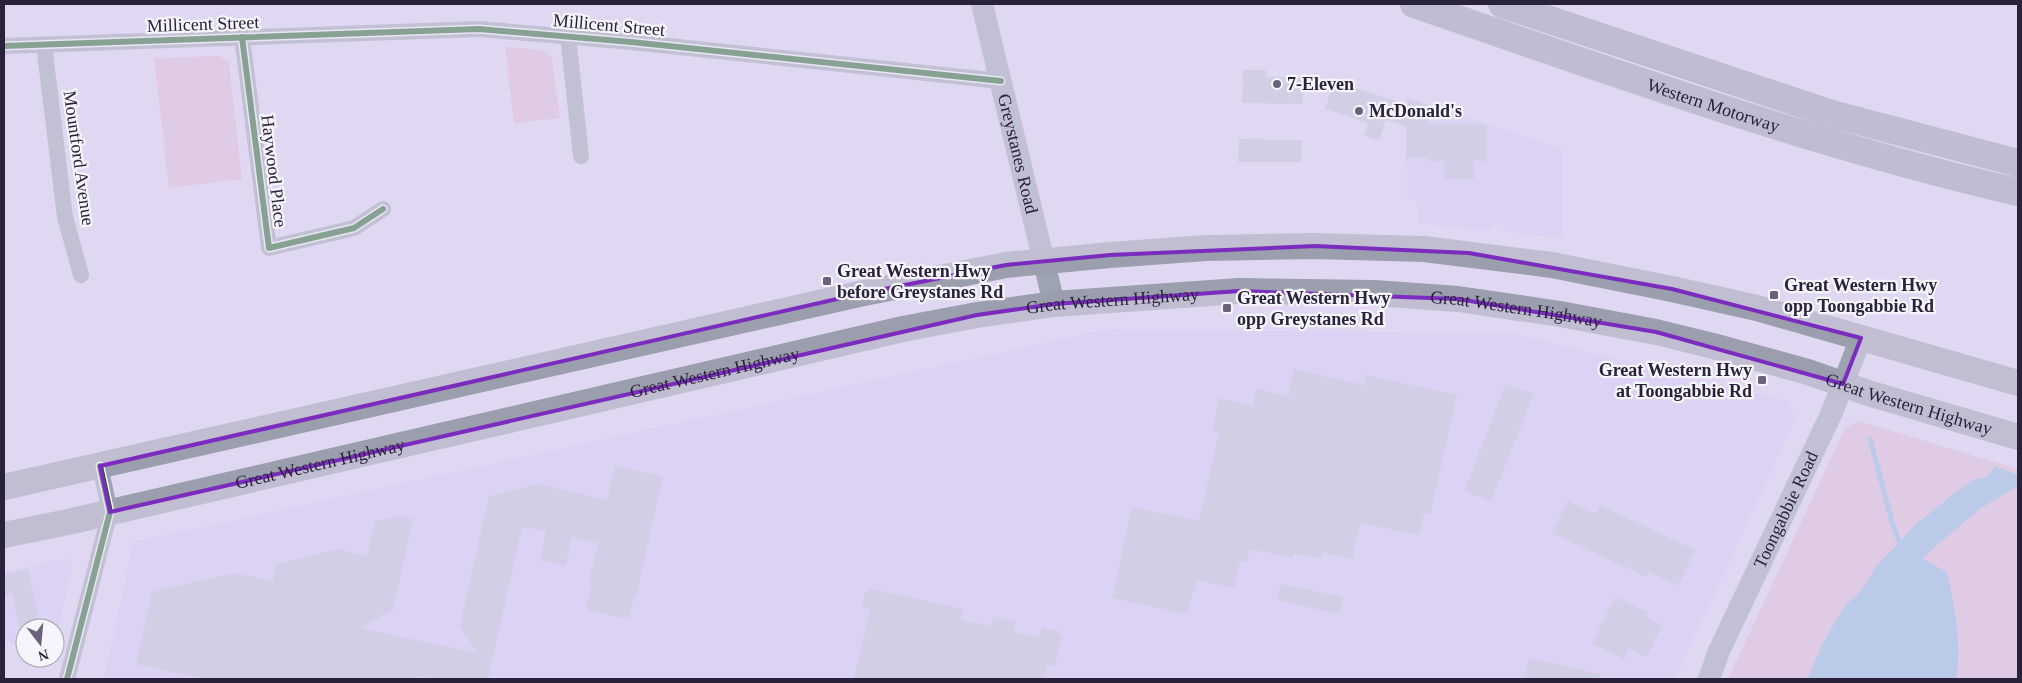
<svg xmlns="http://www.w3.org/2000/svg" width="2022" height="683" viewBox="0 0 2022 683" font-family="'Times New Roman',serif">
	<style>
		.built { fill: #d7caf5 }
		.green { fill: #ddbbd0 }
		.water { fill: #90b9df }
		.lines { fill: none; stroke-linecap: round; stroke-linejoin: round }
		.stream { stroke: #90b9df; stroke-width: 5 }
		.building { fill: #c2c0d8 }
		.minor { stroke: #9ea5b0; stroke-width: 16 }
		.secondary { stroke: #9ca3b1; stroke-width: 22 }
		.trunk { stroke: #9b9eac; stroke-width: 26 }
		.motorway { stroke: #9a9cab; stroke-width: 28 }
		.cycleway-casing { stroke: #f7f5fc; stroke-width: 9 }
		.cycleway { stroke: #1b5e20; stroke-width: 6 }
		.marked { fill: none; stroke: #7b2cbf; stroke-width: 4; stroke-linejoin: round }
		.poi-dot { fill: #6a627b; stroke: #f7f5fc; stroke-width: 2 }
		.labels { text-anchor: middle; stroke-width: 4.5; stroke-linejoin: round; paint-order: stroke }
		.street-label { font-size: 18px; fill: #2a223a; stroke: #f7f5fc }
		.poi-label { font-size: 18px; font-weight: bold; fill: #2a223a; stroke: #f7f5fc; text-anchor: start }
	</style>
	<rect width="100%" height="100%" fill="#e0d8f3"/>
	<g class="built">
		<path d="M1406,97L1562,148V238L1505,232L1501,222H1496L1489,230L1418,223L1417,201L1407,200Z"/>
		<path d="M1108,329L1517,334L1788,401L1796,418L1675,679H104L133,542Z"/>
		<path d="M67,558L73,564L55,643V628H25V644L4,642V572Z"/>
	</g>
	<g class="green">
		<path d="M505,47L544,50L552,59L560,118L514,123Z"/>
		<path d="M220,56L229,62L242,179L169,188L154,58Z"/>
		<path d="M1859,421L2018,469V679H1728L1845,428Z"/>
	</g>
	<path class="water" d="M1995,466L2018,475V486L1981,508L1929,552L1923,559L1947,572C1955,606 1962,645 1956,679H1807L1823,643L1838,617L1846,604L1855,597L1866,584L1874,569L1916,524L1955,493L1975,479L1987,477Z"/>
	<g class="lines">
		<path class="stream" d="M1870,439L1892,522L1901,547"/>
	</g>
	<g class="building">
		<path d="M1243,70H1266V77L1312,78V90H1303L1302,104L1242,103Z"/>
		<path d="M1334,81L1408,105V100L1428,105L1429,124H1487V161H1474V179H1445L1444,161H1429V158H1406V126L1386,120L1379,140L1364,136L1368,123L1325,109Z"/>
		<path d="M1239,139L1302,140L1301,162H1238Z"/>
		<path d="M1294,369L1364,385L1366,375L1457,395L1430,515L1424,513L1419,535L1360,523L1352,559L1323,552L1321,559L1294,553L1293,558L1250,549L1247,562L1240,561L1234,588L1197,580L1195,591H1193L1187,614L1112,598L1132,507L1199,521L1219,433L1212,432L1219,398L1253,406L1256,389L1288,396Z"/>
		<path d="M1506,384L1534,394L1491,501L1464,491Z"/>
		<path d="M615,466L663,476L636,597H634L629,619L586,610L591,587L588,586L598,543L572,537L566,566L540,560L546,531L522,527L488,679H435L419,676V679H205L136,664L152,592L234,573L273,581L277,564L337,549L367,556L375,522L400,516L413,519L393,610L360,628L477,653L460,626L489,496L539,484L607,500Z"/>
		<path d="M1568,501L1596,514L1600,505L1695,550L1678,586L1649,572L1646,577L1552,533Z"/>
		<path d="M28,569L41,628H19L12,593L4,595V574Z"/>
		<path d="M1281,584L1343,597L1339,614L1277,600Z"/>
		<path d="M871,589L963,609L961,620L991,626L993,616L1016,622L1014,632L1040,638L1042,628L1057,631L1062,637L1055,666L1047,665L1044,679H854L870,609L862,608L865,593Z"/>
		<path d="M1615,597L1647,612L1645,617L1662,625L1647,657L1629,648L1624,659L1592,644Z"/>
		<path d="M1529,658L1600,674V679H1524Z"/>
	</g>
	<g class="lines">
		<g class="minor">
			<path d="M568,36L581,156"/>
			<path d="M242,37L269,248L354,228L383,209"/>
			<path d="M44,45L65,217L81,275"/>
			<path d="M4,46L479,29L631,42L1001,81"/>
			<path d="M67,679L110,512L100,466"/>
		</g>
		<g class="secondary">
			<path id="s1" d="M982,4L1054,304"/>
			<path id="s2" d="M1709,679L1719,651L1832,412L1861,338"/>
		</g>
		<g class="trunk">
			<path d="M4,487L859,294L1006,265L1110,255L1206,248L1315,246L1424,249L1552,265L1672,289L1757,308L2018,383"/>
			<path id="s3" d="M4,535L68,522L903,329L977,315L1054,304L1239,291L1374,293L1458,299L1560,314L1656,332L1713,346L1808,372L1868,393L2018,437"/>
		</g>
		<g class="motorway">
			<path id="s4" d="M1414,4C1613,72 1813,145 2018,192"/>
			<path d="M1502,4L1832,114L2018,163"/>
		</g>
		<g class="cycleway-casing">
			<g id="cycleway">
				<path d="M242,37L269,248L354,228L383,209"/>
				<path d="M4,46L479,29L631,42L1001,81"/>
				<path d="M67,679L110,512L100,466"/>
			</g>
		</g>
		<use href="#cycleway" class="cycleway"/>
	</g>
	<path d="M0 0H2022V683H0ZM1315,246L1469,253L1672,289L1861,338L1843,384L1656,332L1458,299L1239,291L1054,304L977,315L110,512L100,466L859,294L1006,265L1110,255Z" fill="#e0d8f3" fill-opacity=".55" fill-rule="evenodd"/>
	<path class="marked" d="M1315,246L1469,253L1672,289L1861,338L1843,384L1656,332L1458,299L1239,291L1054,304L977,315L110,512L100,466L859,294L1006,265L1110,255Z"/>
	<g class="poi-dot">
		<circle cx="1277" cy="84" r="5"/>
		<circle cx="1359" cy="111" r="5"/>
		<rect x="822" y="276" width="10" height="10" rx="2.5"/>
		<rect x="1769" y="290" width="10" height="10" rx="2.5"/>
		<rect x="1222" y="303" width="10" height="10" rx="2.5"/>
		<rect x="1757" y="375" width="10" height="10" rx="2.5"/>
	</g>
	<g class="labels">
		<g class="street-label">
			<text transform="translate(203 24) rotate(-2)" y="6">Millicent Street</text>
			<text transform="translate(609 25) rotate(5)" y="6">Millicent Street</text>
			<text dy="6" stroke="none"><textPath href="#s4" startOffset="316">Western Motorway</textPath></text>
			<text dy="6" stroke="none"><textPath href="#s1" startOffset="154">Greystanes Road</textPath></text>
			<text transform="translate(79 158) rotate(82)" y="6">Mountford Avenue</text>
			<text transform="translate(274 171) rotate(83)" y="6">Haywood Place</text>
			<text dy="6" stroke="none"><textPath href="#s3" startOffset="1134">Great Western Highway</textPath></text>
			<text dy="6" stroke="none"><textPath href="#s3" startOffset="1539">Great Western Highway</textPath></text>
			<text dy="6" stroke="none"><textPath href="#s3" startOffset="729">Great Western Highway</textPath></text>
			<text dy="6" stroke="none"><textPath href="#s3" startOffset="1944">Great Western Highway</textPath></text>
			<text dy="6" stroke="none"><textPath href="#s3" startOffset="324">Great Western Highway</textPath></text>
			<text dy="6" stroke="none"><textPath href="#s2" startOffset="186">Toongabbie Road</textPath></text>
		</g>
		<g class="poi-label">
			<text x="1287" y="90">7-Eleven</text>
			<text x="1369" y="117">McDonald's</text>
			<text x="837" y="277">Great Western Hwy<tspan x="837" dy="21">before Greystanes Rd</tspan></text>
			<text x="1784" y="291">Great Western Hwy<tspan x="1784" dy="21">opp Toongabbie Rd</tspan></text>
			<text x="1237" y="304">Great Western Hwy<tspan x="1237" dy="21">opp Greystanes Rd</tspan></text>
			<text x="1752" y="376" text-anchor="end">Great Western Hwy<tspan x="1752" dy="21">at Toongabbie Rd</tspan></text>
		</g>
	</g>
	<rect width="2022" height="683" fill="none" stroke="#2a223a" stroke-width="10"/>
	<g transform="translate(40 643) rotate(164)"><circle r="24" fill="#f7f5fc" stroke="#a5a1ae"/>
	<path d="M0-4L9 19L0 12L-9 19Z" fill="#6a627b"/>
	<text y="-8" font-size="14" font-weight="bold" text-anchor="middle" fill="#2a223a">N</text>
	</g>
</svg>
